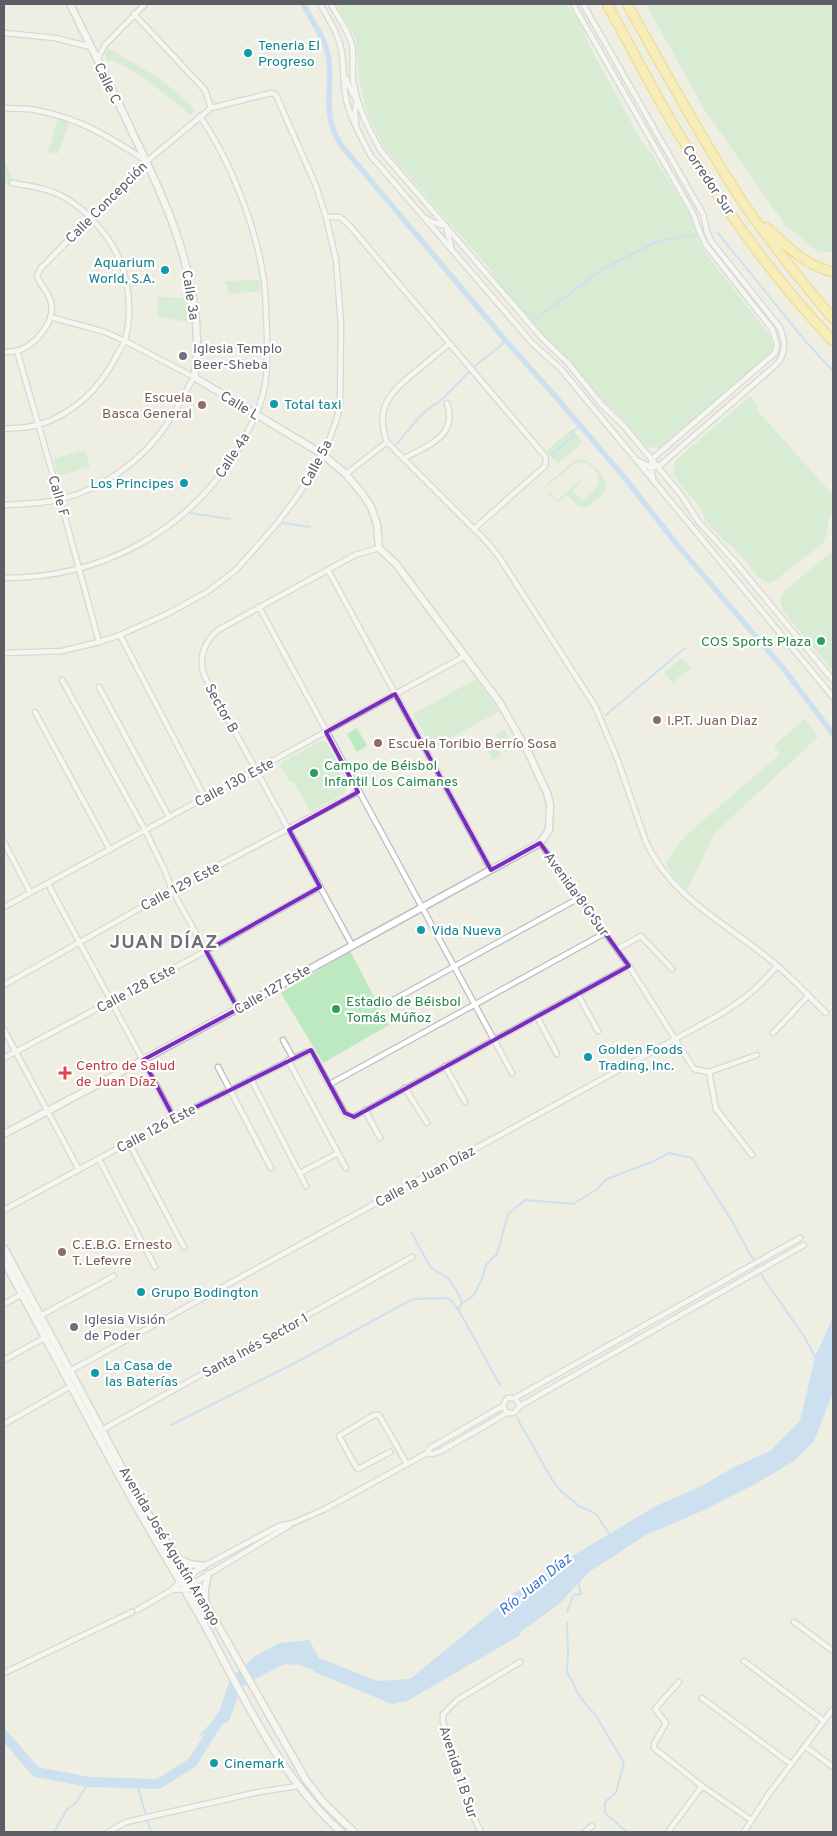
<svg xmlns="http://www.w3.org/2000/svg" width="837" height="1836" viewBox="0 0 837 1836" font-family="Overpass,sans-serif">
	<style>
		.green { fill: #bde9c1 }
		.water { fill: #a3cfff }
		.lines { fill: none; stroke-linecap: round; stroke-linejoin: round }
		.stream { stroke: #a3cfff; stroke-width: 2 }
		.canal { stroke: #a3cfff; stroke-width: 5.5 }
		.river { stroke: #a3cfff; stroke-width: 10 }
		.street-casing { stroke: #bbbdc3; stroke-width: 7 }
		.secondary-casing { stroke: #bcbec6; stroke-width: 9 }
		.highway-casing { stroke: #f2bc00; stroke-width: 11 }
		.street { stroke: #fff; stroke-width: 4.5 }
		.secondary { stroke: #fff; stroke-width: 6 }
		.highway { stroke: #ffec8a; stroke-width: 9 }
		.marked { fill: none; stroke: #7b2cbf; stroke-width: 4; stroke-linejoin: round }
		.culture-dot { fill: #0f9aa8; stroke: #fff; stroke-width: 2 }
		.worship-dot { fill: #6b7280; stroke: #fff; stroke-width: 2 }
		.education-dot { fill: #8d6e63; stroke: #fff; stroke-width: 2 }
		.leisure-dot { fill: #2e9e5b; stroke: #fff; stroke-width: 2 }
		.health-dot { fill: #e0444e; stroke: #fff; stroke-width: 2 }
		.labels { text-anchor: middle; stroke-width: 4.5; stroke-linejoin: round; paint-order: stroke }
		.culture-label { font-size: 14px; fill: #0d838f; stroke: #fff; text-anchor: start }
		.street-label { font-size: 14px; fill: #5b5f65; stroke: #fff }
		.worship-label { font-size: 14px; fill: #5b616d; stroke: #fff; text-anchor: start }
		.education-label { font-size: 14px; fill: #785e54; stroke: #fff; text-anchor: start }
		.leisure-label { font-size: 14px; fill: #27864d; stroke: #fff; text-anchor: start }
		.health-label { font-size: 14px; fill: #be3a42; stroke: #fff; text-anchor: start }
		.water-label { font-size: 15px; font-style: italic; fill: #3b75cd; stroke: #fff }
		.district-label { font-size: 19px; font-weight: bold; letter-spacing: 1px; fill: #6c7177; stroke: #fff }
	</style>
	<rect width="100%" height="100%" fill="#efeee3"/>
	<g class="green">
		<path d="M336,4H566C577,16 585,30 589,45L642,142L652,154L692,218L698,240L707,255L769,334L773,347L767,358L660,448L646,447L616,412L604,402L568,360L545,339L496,282L491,270L405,172L384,147L377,134L369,118L363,97L359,79L356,39Z"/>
		<path d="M646,4H833V252L819,253L785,225L704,109Z"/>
		<path d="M108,48L159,78L183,98L195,111L190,115C163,92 144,76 111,60L108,62L105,55Z"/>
		<path d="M58,118L70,122L58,154L48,152Z"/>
		<path d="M4,159L13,180L5,184V206H4Z"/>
		<path d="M259,280L261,292L228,293L225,281Z"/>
		<path d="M157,297L187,298L190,323L158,316Z"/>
		<path d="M750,396L758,406L756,409L833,495V513L828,520L827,533L823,543L772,583H768L759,578L736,550L720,537L705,520L701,508L678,482L673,471L675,461Z"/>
		<path d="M572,429L583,442L558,464L546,451Z"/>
		<path d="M85,450L90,467L58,476L54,459Z"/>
		<path d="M580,459C592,460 610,478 605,491C602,497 592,503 587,507H579L566,495L557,503L547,491H549L557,500L581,480L582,481L573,490L582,500C588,496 596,490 598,483C602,471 586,459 576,463L546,487L548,483L575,460Z"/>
		<path d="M833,551V671L783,611L780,598L784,591Z"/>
		<path d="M682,658L691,668L673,683L664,673Z"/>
		<path d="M476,679L499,711L432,749L413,714Z"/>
		<path d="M805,718L818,737L714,834L687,891L674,877L665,863L685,836L780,754L774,746Z"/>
		<path d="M357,728L367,746L357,752L347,734Z"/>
		<path d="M505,730L514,748L505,753L496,735Z"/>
		<path d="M492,737L502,755L493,760L483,742Z"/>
		<path d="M321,741L327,743L348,781L345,793L310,812L293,781H289L280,766L284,761Z"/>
		<path d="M350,951L389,1025L323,1063L281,993Z"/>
	</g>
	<path class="water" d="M833,1317V1393L814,1441L794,1461L757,1483L704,1510L646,1535L589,1572L559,1604L522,1631L519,1636L407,1701L392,1704L314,1672L308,1661L287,1654L259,1667L240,1691L229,1721L198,1737L218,1715L230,1679L255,1656L279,1643L309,1640L319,1658L378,1681L410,1679L516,1592L569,1558L656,1506L703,1485L734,1467L770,1451L800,1421L815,1357Z"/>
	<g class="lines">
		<g class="stream">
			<path d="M717,232L807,343L833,371"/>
			<path d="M535,319L603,269L656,242L692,235"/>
			<path d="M474,367L506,341"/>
			<path d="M397,444C406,433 426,406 438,403L469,372"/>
			<path d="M551,455L574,436L572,432L581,425"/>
			<path d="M190,513L230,519"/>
			<path d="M283,523L310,527"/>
			<path d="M606,715L685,648"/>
			<path d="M411,1232L431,1268L448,1278L457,1291L462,1303L458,1309"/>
			<path d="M462,1303L473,1296L482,1279L486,1265L497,1254L508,1214L525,1200L573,1204L596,1190L607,1179L654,1161L669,1153L692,1158L730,1218L764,1279L804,1336L815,1357"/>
			<path d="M517,1418L553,1481L561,1491L579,1506L596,1514L610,1535"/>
			<path d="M171,1425L295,1363L413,1299L448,1298L458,1309L500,1385"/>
			<path d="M567,1612L573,1595L581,1594L578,1582"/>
			<path d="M567,1623L568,1650L567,1672L580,1697L596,1716L624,1763L616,1792L605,1802V1813L627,1832"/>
			<path d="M137,1784L151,1832"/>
			<path d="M54,1832L68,1808L75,1804L89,1782"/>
		</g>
		<path class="canal" d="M303,4C312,21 327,41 329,61C332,93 322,115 341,145L506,341L556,397L624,477L679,547L783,668L833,734"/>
		<g class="river">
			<path d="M243,1680L283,1659L300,1660L321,1668"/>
			<path d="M4,1735L36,1772L89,1782L158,1784L192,1763L221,1717"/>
		</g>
		<g class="street-casing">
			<g id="street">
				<path d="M320,4C328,18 338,33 341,49C345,67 342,85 347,103C352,122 362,139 371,156L533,344L560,368L833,697"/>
				<path d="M331,4C338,17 348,30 352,45C354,56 352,68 353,80C357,106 368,128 381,151L542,338L568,363L601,404L624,426L682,496L698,521L736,563L833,680"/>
				<path d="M573,4L693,213L700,233L706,245L772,329L777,345L775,353L652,459L650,467L653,477"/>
				<path d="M583,4L703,214L707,232L711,241L780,328C785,341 786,351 778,363L658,467H650L639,461"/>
				<path d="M134,14L205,90L211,108"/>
				<path d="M4,33L55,38L91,47"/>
				<path d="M97,60L105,45L145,4"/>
				<path d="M346,78L352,93L357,100L355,112L356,124"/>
				<path d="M4,108C14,109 25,108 35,110C79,118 108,136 145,160"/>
				<path d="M326,217H340L349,225L545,456L546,460L545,466L475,528"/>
				<path d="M426,218L432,222L446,226"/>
				<path d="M446,227L451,246"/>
				<path d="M449,344C438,353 427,362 415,372C391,392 374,407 387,442L487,542L499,557L595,706L618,761L646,842C671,897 724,922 768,958C789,974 807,995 826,1013"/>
				<path d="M17,351L60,499L99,642"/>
				<path d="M4,352C8,352 12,352 16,351C35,347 58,320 50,299C47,290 39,284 37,275L41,268L147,161L211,108L271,93L276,95L316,186L326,217L336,260L341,325L340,404L337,418L327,446L299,494L275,526L236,570L207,592L167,614L120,635L99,642L62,651L4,653"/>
				<path d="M4,429C15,428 27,428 38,425C74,414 99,389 116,357C119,351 123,346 125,340C135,303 126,260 103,232C89,214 73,200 53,192C40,187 25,185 12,183"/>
				<path d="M404,458C428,446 458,436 447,403"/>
				<path d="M346,474L387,442"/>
				<path d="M4,505C23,504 42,504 61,499C103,489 143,460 167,424C177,409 185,393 194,377L125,341L105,332L50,317"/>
				<path d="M328,570L491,870"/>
				<path d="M4,578C101,578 188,532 238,449C248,431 258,414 263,394C268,374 267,354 267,334C266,316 266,298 264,281C256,226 231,162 200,116"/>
				<path d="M259,607L512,1073"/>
				<path d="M120,635L205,798"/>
				<path d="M62,680L145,830L165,871L172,890L238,1009"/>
				<path d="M99,687L169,817"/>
				<path d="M35,712L110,850"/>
				<path d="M4,842L30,892"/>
				<path d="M540,843L629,966L694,1069L709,1072L757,1055"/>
				<path d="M48,884L174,1118"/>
				<path d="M4,907L465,656"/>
				<path d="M352,945L206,679C197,661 203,643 218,630L355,555L379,548"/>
				<path d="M617,949L641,936L672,969"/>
				<path d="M4,985L172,890L358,792"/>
				<path d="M578,995L598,1031"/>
				<path d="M388,1003L579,898"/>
				<path d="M537,1017L557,1054"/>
				<path d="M4,1030L79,1170"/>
				<path d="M773,1033L808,996"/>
				<path d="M283,1040L293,1058"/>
				<path d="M4,1058L206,951L320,887"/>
				<path d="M288,1060L346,1168"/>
				<path d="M445,1066L465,1102"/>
				<path d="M218,1067L271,1168"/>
				<path d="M709,1072L716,1109L752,1155"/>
				<path d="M251,1079L306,1186"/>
				<path d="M330,1084L605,933"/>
				<path d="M405,1088L427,1123"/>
				<path d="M365,1110L380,1138"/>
				<path d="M129,1143L184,1247"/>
				<path d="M99,1159L155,1267"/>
				<path d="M300,1173L338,1153"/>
				<path d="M4,1210L174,1118L307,1052H311L314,1057L345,1113L349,1116L354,1117L629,966"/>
				<path d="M4,1304L22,1294"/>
				<path d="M38,1317L114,1276"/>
				<path d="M4,1360L46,1337"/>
				<path d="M68,1372L719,1015C745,999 757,989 777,966"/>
				<path d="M515,1398L800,1238"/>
				<path d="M520,1406L804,1245"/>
				<path d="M4,1424L71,1386"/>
				<path d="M100,1431L412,1257"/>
				<path d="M390,1452L358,1469L356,1467L339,1436L374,1415H379L407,1464"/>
				<path d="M427,1453L433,1454L441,1451L507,1413H514L520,1406L515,1398H507L503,1406L507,1413"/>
				<path d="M172,1590L184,1589L290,1525"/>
				<path d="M137,1610L172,1590L180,1581L204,1566L279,1526L293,1523L325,1509L427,1453L430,1448L503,1406"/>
				<path d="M794,1622L833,1651"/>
				<path d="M744,1661L824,1721"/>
				<path d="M4,1673L132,1612"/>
				<path d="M679,1682L655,1709L666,1723L654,1744V1748L702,1786L751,1820"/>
				<path d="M702,1698L791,1764"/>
				<path d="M806,1747L833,1767"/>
				<path d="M108,1832L126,1822L259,1792L298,1786"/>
				<path d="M481,1832L468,1806L443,1722V1714L457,1700L520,1662"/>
				<path d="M585,1832L592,1826"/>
				<path d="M668,1832L702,1786"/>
				<path d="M744,1832L768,1795L833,1709"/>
			</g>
		</g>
		<g class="secondary-casing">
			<g id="secondary">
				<path d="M4,1134C184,1040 361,940 540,843L549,830L550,804L547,793L528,752L500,703L396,564L379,548L377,524L371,507L364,496L346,474L322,454L194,377C199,359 197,339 196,321C189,252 163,195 133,134C113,90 91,47 70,4"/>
				<path d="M4,1248L141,1503L194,1583L306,1780L324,1803L354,1832"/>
				<path d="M4,1261C47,1341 89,1421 133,1501C156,1541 180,1581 203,1622C243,1695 278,1775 341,1832"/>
				<path d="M179,1559L190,1564L204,1566"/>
				<path d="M205,1601V1589L208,1574"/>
			</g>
		</g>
		<g class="highway-casing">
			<g id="highway">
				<path d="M607,4C631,47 653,91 679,134C722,206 775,280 833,341"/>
				<path d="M627,4C664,69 699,135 740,198C768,240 801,280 833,319"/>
				<path d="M766,227C787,246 804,265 833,272"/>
			</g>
		</g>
		<use href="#street" class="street"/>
		<use href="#secondary" class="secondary"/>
		<use href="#highway" class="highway"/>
	</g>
	<path d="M0 0H837V1836H0ZM395,694L491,870L540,843L629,966L354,1117L345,1113L311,1050L174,1118L143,1060L238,1009L206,951L320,887L289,830L358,792L326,732Z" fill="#efeee3" fill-opacity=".55" fill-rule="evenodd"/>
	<path class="marked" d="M395,694L491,870L540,843L629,966L354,1117L345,1113L311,1050L174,1118L143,1060L238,1009L206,951L320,887L289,830L358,792L326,732Z"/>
	<g class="culture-dot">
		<circle cx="248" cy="53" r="5"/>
		<circle cx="165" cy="270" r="5"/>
		<circle cx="274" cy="404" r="5"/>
		<circle cx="184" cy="483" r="5"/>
		<circle cx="421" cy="930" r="5"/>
		<circle cx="588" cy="1057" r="5"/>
		<circle cx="141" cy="1292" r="5"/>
		<circle cx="95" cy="1373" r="5"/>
		<circle cx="214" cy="1763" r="5"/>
	</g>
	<g class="worship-dot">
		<circle cx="183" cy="356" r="5"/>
		<circle cx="74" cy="1327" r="5"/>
	</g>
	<g class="education-dot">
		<circle cx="202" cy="405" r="5"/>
		<circle cx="657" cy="720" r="5"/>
		<circle cx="378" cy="743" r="5"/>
		<circle cx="62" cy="1252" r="5"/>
	</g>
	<g class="leisure-dot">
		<circle cx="821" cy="641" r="5"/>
		<circle cx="314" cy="773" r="5"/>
		<circle cx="336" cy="1009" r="5"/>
	</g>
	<path class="health-dot" d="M62.5 1065.5h5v5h5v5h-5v5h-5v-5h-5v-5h5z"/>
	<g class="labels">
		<g class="culture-label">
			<text x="258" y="50">Teneria El<tspan x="258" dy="16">Progreso</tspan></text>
			<text x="155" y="267" text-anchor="end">Aquarium<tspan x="155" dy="16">World, S.A.</tspan></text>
			<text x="284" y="409">Total taxi</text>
			<text x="174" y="488" text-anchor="end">Los Principes</text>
			<text x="431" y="935">Vida Nueva</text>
			<text x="598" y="1054">Golden Foods<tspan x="598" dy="16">Trading, Inc.</tspan></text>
			<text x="151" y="1297">Grupo Bodington</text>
			<text x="105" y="1370">La Casa de<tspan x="105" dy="16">las Baterías</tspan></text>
			<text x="224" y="1768">Cinemark</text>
		</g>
		<g class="street-label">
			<text transform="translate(108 83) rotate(64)" y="5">Calle C</text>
			<text transform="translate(709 180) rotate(56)" y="5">Corredor Sur</text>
			<text transform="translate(106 202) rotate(-45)" y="5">Calle Concepción</text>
			<text transform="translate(191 295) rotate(81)" y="5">Calle 3a</text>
			<text transform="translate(240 405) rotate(31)" y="5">Calle L</text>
			<text transform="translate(232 455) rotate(-57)" y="5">Calle 4a</text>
			<text transform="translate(316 463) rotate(-62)" y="5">Calle 5a</text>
			<text transform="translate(59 496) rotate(74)" y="5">Calle F</text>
			<text transform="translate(222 708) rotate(61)" y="5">Sector B</text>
			<text transform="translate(234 782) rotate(-28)" y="5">Calle 130 Este</text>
			<text transform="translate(180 886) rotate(-28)" y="5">Calle 129 Este</text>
			<text transform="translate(577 894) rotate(54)" y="5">Avenida 8 G Sur</text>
			<text transform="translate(136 988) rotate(-28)" y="5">Calle 128 Este</text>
			<text transform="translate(272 989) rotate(-30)" y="5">Calle 127 Este</text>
			<text transform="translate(156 1128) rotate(-28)" y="5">Calle 126 Este</text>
			<text transform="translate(425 1176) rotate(-29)" y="5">Calle 1a Juan Díaz</text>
			<text transform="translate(255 1345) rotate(-29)" y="5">Santa Inés Sector 1</text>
			<text transform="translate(170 1546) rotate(59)" y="5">Avenida José Agustín Arango</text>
			<text transform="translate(459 1772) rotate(72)" y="5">Avenida 1 B Sur</text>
		</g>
		<g class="worship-label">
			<text x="193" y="353">Iglesia Templo<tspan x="193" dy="16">Beer-Sheba</tspan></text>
			<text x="84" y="1324">Iglesia Visión<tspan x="84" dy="16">de Poder</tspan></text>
		</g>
		<g class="education-label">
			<text x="192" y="402" text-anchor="end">Escuela<tspan x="192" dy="16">Basca General</tspan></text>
			<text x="667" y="725">I.P.T. Juan Diaz</text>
			<text x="388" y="748">Escuela Toribio Berrío Sosa</text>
			<text x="72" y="1249">C.E.B.G. Ernesto<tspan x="72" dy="16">T. Lefevre</tspan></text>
		</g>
		<g class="leisure-label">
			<text x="811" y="646" text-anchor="end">COS Sports Plaza</text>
			<text x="324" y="770">Campo de Béisbol<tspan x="324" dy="16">Infantil Los Caimanes</tspan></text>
			<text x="346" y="1006">Estadio de Béisbol<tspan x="346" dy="16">Tomás Múñoz</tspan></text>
		</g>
		<g class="health-label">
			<text x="76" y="1070">Centro de Salud<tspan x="76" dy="16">de Juan Díaz</tspan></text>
		</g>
		<g class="water-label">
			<text transform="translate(535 1584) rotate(-39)" y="5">Río Juan Díaz</text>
		</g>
		<g class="district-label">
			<text x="164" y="948">JUAN DÍAZ</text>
		</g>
	</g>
	<rect width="837" height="1836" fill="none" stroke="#5b5f65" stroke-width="10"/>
</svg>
